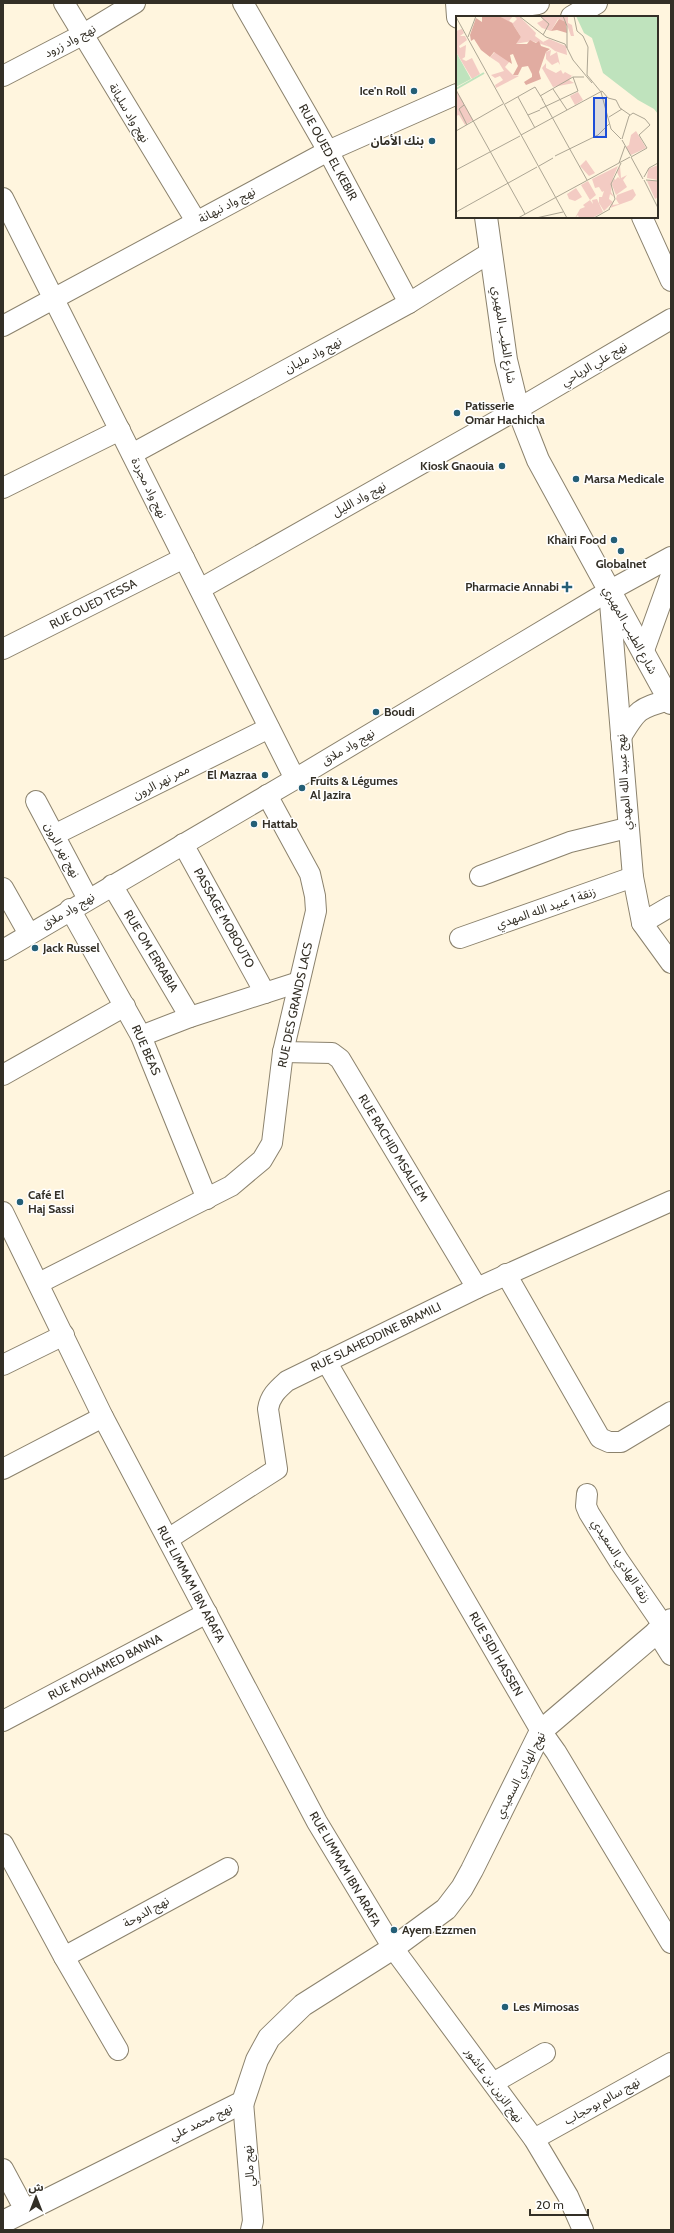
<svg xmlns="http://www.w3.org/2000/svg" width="674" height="2233" viewBox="0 0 674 2233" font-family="Cabin,'Noto Sans Arabic',sans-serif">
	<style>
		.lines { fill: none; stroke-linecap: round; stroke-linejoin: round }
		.minor-casing { stroke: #8b826d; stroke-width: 22 }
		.tertiary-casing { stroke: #8b826d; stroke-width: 24 }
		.secondary-casing { stroke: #8b826d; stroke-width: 24 }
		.minor { stroke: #fff; stroke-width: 20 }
		.tertiary { stroke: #fff; stroke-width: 22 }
		.secondary { stroke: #fff; stroke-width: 22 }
		.poi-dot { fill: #245f77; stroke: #fff; stroke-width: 1.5 }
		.labels { text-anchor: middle; stroke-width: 3; stroke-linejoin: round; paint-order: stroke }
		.street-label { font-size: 12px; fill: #332f26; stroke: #fff }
		.poi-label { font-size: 12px; font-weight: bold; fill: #332f26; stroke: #fff; text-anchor: start }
		.inset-river { fill: none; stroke: #bfe3bd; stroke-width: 2 }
		.inset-road { fill: none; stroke: #ada694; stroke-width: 1 }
		.view { fill: #1d4ed8; fill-opacity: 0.15; stroke: #1d4ed8; stroke-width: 2 }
		.inset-edge { fill: none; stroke: #332f26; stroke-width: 2 }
	</style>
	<rect width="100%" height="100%" fill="#fff5de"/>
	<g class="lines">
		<g class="minor-casing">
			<g id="minor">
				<path d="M64,3L196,221"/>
				<path d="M243,3L328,151L409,303"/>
				<path d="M3,76L82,35L135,3"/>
				<path d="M3,198L295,779"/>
				<path d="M642,217L671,281"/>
				<path d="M3,326L328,151L457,94"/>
				<path d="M132,454L409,303L491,252"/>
				<path d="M3,488L120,430"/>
				<path d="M200,589L518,409L671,319"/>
				<path d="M609,591L633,877L642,923L671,963"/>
				<path d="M3,649L184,558"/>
				<path d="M643,653L671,575"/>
				<path d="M621,737C637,710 639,708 669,700"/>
				<path d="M36,801L88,899"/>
				<path d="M54,835L269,728"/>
				<path d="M183,844L265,993"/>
				<path d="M480,876L570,842L627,828"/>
				<path d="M112,885L190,1017"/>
				<path d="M3,888L29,934"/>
				<path d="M70,909L141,1036L207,1199"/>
				<path d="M642,923L671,906"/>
				<path d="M460,938L633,877"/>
				<path d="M3,950L295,779L609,591L671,557"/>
				<path d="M141,1036L190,1017L299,982"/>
				<path d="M283,1052L332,1053L340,1059L477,1288"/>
				<path d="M3,1075L125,1006"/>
				<path d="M3,1212L103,1417L317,1822L393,1948L534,2139L568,2196L583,2230"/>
				<path d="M506,1274L600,1438L609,1442H621L671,1412"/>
				<path d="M39,1283L231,1186L262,1160L272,1143L283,1052L316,911L315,896L310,874L267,795"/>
				<path d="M326,1361L541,1731L556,1752L671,1943"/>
				<path d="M3,1365L64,1335"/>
				<path d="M3,1469L103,1417"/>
				<path d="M587,1494L586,1506L589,1513L619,1561L663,1625"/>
				<path d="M168,1539L277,1469L268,1409C270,1396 277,1390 287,1381L477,1288L671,1201"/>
				<path d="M656,1631L671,1655"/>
				<path d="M3,1721L207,1613"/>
				<path d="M3,1844L64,1957L118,2050"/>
				<path d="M64,1957L228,1868"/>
				<path d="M493,2083L545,2053"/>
				<path d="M243,2102L253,2221L251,2230"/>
				<path d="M534,2139L671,2063"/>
				<path d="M3,2169L25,2210"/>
			</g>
		</g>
		<g class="tertiary-casing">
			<g id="tertiary">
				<path d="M458,11L503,8L538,3"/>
				<path d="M572,17L596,3"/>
				<path d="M3,2222L243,2102L257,2060L269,2038L303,2005L393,1948L446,1909L462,1888L472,1870L541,1731L671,1620"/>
			</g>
		</g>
		<g class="secondary-casing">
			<g id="secondary">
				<path d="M457,3L458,17"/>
				<path d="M486,217L506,360L518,409L538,460L671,703"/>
			</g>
		</g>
		<use href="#minor" class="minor"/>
		<use href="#tertiary" class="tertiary"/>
		<use href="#secondary" class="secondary"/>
	</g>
	<g class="poi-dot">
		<circle cx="414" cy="91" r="4"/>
		<circle cx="432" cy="141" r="4"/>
		<circle cx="457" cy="413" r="4"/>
		<circle cx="502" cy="466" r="4"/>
		<circle cx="576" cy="479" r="4"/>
		<circle cx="614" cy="540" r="4"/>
		<circle cx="621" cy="551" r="4"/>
		<path d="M565 581h4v4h4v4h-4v4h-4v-4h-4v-4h4z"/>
		<circle cx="376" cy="712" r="4"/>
		<circle cx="265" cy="775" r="4"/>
		<circle cx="302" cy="788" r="4"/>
		<circle cx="254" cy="824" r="4"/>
		<circle cx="35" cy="948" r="4"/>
		<circle cx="20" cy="1202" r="4"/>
		<circle cx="394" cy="1930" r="4"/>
		<circle cx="505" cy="2007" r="4"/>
	</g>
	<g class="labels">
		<g class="street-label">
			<text transform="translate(70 41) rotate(-28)" y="4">نهج واد زرود</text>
			<text transform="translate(129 113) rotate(59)" y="4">نهج واد سليانة</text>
			<text transform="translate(328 152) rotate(61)" y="4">RUE OUED EL KEBIR</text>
			<text transform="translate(227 205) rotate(-28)" y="4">نهج واد نبهانة</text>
			<text transform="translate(504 335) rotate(81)" y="4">شارع الطيب المهيري</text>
			<text transform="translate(313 355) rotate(-28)" y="4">نهج واد مليان</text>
			<text transform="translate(594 364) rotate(-31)" y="4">نهج علي الرياحي</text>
			<text transform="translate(149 488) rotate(64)" y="4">نهج واد مجردة</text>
			<text transform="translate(359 499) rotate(-29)" y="4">نهج واد الليل</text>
			<text transform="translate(93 604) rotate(-27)" y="4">RUE OUED TESSA</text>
			<text transform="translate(630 630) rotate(61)" y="4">شارع الطيب المهيري</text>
			<text transform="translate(348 747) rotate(-31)" y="4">نهج واد ملاق</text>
			<text transform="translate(161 782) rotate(-27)" y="4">ممر نهر الرون</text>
			<text transform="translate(624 782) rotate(-94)" y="4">نهج عبيد الله المهدي</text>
			<text transform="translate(62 850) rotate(62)" y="4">نهج نهر الرون</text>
			<text transform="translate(546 908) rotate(-19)" y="4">زنقة 1 عبيد الله المهدي</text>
			<text transform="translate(68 911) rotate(-31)" y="4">نهج واد ملاق</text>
			<text transform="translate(224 918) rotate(61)" y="4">PASSAGE MOBOUTO</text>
			<text transform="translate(151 951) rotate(59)" y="4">RUE OM ERRABIA</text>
			<text transform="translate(295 1005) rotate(-78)" y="4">RUE DES GRANDS LACS</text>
			<text transform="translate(146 1050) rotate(66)" y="4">RUE BEAS</text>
			<text transform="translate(393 1148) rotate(59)" y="4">RUE RACHID MSALLEM</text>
			<text transform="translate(376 1337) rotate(-26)" y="4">RUE SLAHEDDINE BRAMILI</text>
			<text transform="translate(621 1561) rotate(57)" y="4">زنقة الهادي السعيدي</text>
			<text transform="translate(191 1584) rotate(62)" y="4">RUE LIMMAM IBN ARAFA</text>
			<text transform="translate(496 1654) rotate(60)" y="4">RUE SIDI HASSEN</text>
			<text transform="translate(105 1667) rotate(-28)" y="4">RUE MOHAMED BANNA</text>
			<text transform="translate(520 1775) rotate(-63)" y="4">نهج الهادي السعيدي</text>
			<text transform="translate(345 1869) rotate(60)" y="4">RUE LIMMAM IBN ARAFA</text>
			<text transform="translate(146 1912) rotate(-29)" y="4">نهج الدوحة</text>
			<text transform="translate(494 2085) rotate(54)" y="4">نهج الزين بن عاشور</text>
			<text transform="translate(602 2101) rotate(-29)" y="4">نهج سالم بوحجاب</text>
			<text transform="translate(201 2122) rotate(-26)" y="4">نهج محمد علي</text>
			<text transform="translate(249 2166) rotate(-95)" y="4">نهج مالي</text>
		</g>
		<g class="poi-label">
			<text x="406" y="95" text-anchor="end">Ice'n Roll</text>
			<text x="424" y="145" text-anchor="end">بنك الأمان</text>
			<text x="465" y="410">Patisserie<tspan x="465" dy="14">Omar Hachicha</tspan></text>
			<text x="494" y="470" text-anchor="end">Kiosk Gnaouia</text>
			<text x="584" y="483">Marsa Medicale</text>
			<text x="606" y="544" text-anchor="end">Khairi Food</text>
			<text x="621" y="568" text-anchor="middle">Globalnet</text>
			<text x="559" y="591" text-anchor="end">Pharmacie Annabi</text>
			<text x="384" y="716">Boudi</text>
			<text x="257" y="779" text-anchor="end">El Mazraa</text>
			<text x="310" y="785">Fruits &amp; Légumes<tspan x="310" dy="14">Al Jazira</tspan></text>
			<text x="262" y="828">Hattab</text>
			<text x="43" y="952">Jack Russel</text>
			<text x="28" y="1199">Café El<tspan x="28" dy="14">Haj Sassi</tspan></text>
			<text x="402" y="1934">Ayem Ezzmen</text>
			<text x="513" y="2011">Les Mimosas</text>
		</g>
	</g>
	<g transform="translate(456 16)">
		<rect width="202" height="202" fill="#fff5de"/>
		<path d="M43,0H57L53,5L57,7L61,3L58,0H63L80,17L79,20L94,31L76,25L59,28L65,21L58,10ZM85,0H112V7L116,9L118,20H115L110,6L102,3L95,15L86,12L81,7L87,4ZM6,13L8,17L4,20H9L11,24L3,30L4,32L10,29L9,41L6,43L10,45L16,42L24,58L16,63L0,36V15ZM39,36L54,45L49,51L57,59L63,60L40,72L39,69L47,64L44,60L39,62L35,59L48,55L43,47L34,41ZM0,73L17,104L9,109L3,99L0,100ZM130,144L139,157L133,160L124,150ZM120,172L126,181L119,185L113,183L111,178ZM177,173L180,179L176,184L154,192L157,186V189L163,188L160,183L161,179Z" fill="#f3cbc3"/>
		<path d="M26,0H43L56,7L65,21L60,28H71L74,24L80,27L83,25L85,30L94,33L90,36L83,56L85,63L70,69L68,66L76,61V58L72,50L66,51L62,59H57L62,50L57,38L54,39L56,48L38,36L34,41L25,34L18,23L15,25L14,19L20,2L26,6ZM103,3L110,6L111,17L101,14L95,15Z" fill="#e1aca1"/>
		<path d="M93,23L110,30L111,39L99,35L87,26Z" fill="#f3cbc3"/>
		<path d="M122,76L127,84L119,89L114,80ZM180,115L190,132L175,139L170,131L173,129L175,119ZM202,149V164L191,162L192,153Z" fill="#f3cbc3"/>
		<path d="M95,34L94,40L101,36L104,49L102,46L96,49L90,43V36ZM90,47V52L100,57L105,54L107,58L109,56L116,60L117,58L113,64L118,67L97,71L86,52ZM162,150L157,162H153H157L155,176L158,181L154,178L153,183L157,186L148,195L143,187V181H146L148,175L146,176L143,171L139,172L136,163ZM164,150L165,162L171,159L167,164L171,171L160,179L156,169L158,162L159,164L162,161L164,163L161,156ZM132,165L140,179L134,184L125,169ZM191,165H202V181L199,183ZM141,183L147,196L136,202H123L122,199L119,202L124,193L129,191L127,189L134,184L137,188L136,184Z" fill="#f3cbc3"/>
		<path d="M120,0H202V98L198,93L182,84L147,57L136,22L128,17ZM0,36L15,63L0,71Z" fill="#bfe3bd"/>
		<path class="inset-river" d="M0,73L28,57"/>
		<path class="inset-road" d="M63,0L90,21L109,28L117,44L136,67M84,0L93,8L87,19M107,0L111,10V32M118,0L121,15L127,20L132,31L131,59L145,76L155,113L165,123M0,1L111,202M12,21L20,0M97,73L111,94M0,74L69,198M84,80L117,61M62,81L79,112M86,83L131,164M49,88L79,71L87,84M8,89L3,93L11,109M84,93L122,75L117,61H128M177,97L189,103L194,109M72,99L84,94M153,101L166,93M0,115L47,88M65,119L146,75L152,82L160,84L164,92L174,99M166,123L173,100L177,97M166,124L175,140M99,140L142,119L153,108M175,141L191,132L183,119L194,109M175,141L187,163M163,147L169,130M83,150L97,142M0,154L64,120M188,161L193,152L202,147M188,164L202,192M190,164L202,165M153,193L159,183L155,168L165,147M0,196L81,151M62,202L174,141M80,202L107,196M138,202L154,193"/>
		<path class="view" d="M138,82H150V121H138Z"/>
		<rect width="202" height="202" class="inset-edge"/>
	</g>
	<rect width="674" height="2233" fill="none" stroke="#332f26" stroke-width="8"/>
	<g transform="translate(36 2197)" stroke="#ffffff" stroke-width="3" paint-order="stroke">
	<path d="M0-3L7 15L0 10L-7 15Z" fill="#332f26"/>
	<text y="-6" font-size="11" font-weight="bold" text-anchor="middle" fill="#332f26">ش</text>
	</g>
	<path d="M530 2209v6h58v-6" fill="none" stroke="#332f26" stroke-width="2"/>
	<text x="536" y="2209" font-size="12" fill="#332f26" stroke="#ffffff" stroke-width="3" paint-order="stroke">20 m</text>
</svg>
